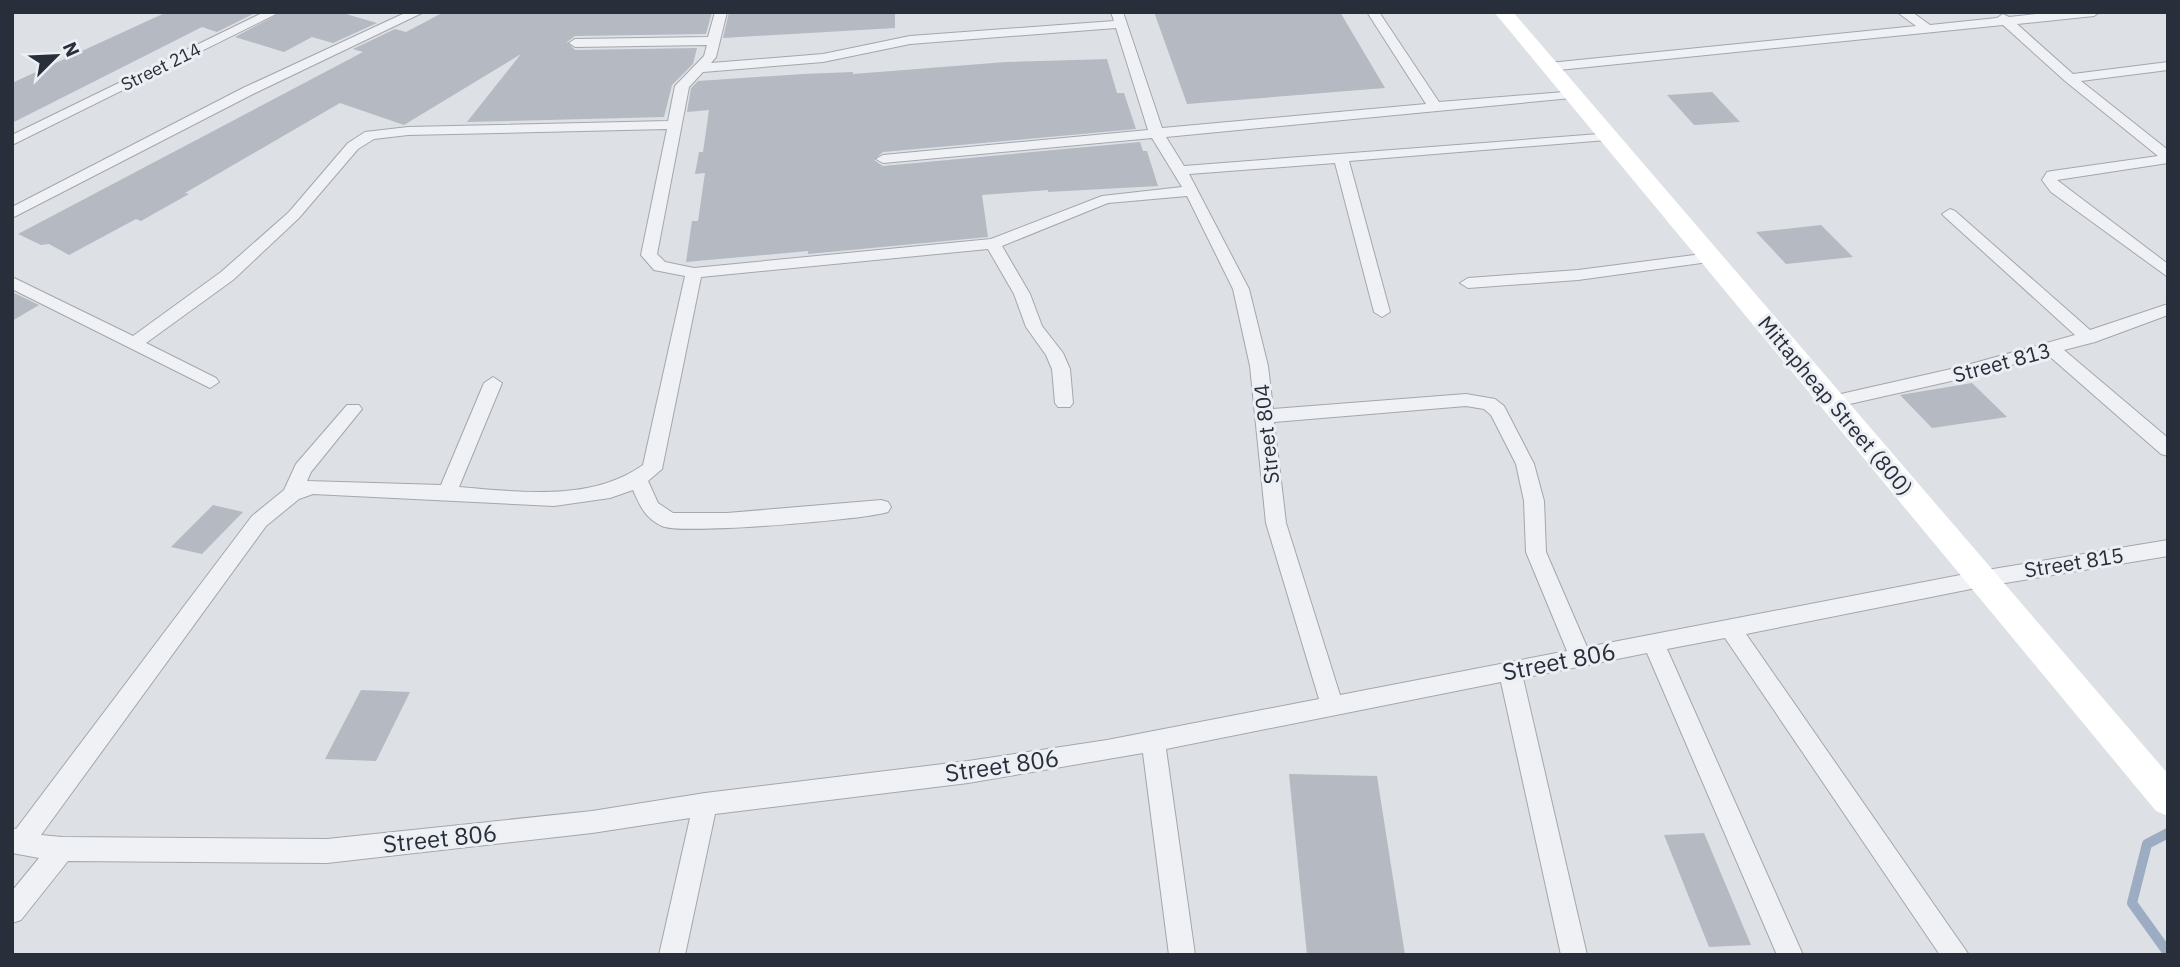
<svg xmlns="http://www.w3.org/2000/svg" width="2180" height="967" viewBox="0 0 2180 967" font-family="'IBM Plex Sans',sans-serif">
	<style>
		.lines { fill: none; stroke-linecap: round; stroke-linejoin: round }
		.stream { stroke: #9cacc2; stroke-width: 10 }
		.building { fill: #b5b9c1 }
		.minor-casing { stroke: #a3a7ae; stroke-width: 2 }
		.minor { fill: #eff1f4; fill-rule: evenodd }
		.secondary { fill: #fff; fill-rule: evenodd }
		.labels { text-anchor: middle; stroke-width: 6; stroke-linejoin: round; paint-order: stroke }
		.far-street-label { font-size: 18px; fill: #282e3a; stroke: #eceff3 }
		.street-label { font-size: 21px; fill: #282e3a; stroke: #eceff3 }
		.near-street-label { font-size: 24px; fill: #282e3a; stroke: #eceff3 }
	</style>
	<rect width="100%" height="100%" fill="#dde0e5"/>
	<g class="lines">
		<path class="stream" d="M2168,833L2147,844L2132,903L2168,953"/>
	</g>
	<g class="building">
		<path d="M167,12H257L217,32L202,27L12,123V83Z"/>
		<path d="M282,12H339L377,23L333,43L312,37L284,52L235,37Z"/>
		<path d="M444,12H712L706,34L575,36L567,42L575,50L697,48L693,64L672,85L664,117L467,122L521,54L404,125L340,103L185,193L189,194L141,221L136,219L69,255L49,244L41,245L18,234L363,52L353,49L395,29L406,32Z"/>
		<path d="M729,12H895V28L723,38Z"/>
		<path d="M1154,12H1340L1385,88L1187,104Z"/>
		<path d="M1107,59L1117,93H1124L1136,129L883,152L874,160L883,166L1140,142L1143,151H1147L1158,186L1048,192V190L982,195L988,237L808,254V251L686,262L692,221H698L705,173L695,174L699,152H703L709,110L687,112L691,88L698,81L803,74L853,72V74L1006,62Z"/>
		<path d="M1712,92L1740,122L1694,125L1667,95Z"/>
		<path d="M1821,225L1853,257L1786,264L1756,232Z"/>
		<path d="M12,292L39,305L12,321Z"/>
		<path d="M1972,383L2007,417L1932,428L1900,395Z"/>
		<path d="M213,505L243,512L202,554L171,547Z"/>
		<path d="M361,690L410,692L376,761L325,759Z"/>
		<path d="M1289,774L1377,776L1405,955H1307Z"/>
		<path d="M1704,833L1751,945L1709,947L1664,835Z"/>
	</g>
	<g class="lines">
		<g class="minor-casing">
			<g id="minor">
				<path d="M264,12H280L12,145V135Z"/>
				<path d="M407,12H424L253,94L12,218V207L243,88Z"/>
				<path d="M715,12H727L716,57L711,63L823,54L910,36L1114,21L1111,12H1123L1162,128L1426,104L1367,12H1379L1439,102L1577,91V97L1572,98L1166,137L1184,166L1612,133V139L1607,140L1349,161L1390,312L1382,317L1374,312L1335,163L1189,174L1249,289L1268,366L1273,409L1466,394L1495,399L1504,406L1534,464L1544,501L1546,552L1587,647L1981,571L2168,540V556L1981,587L1746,634L1969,955H1940L1725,638L1667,649L1803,955H1777L1647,653L1523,678L1587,955H1561L1501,682L1166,749L1195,955H1169L1143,753L968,783L715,814L685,955H659L690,818L592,833L327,863L68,861L21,920L12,923V891L39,858L12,853V828L16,829L252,516L284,490L296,464L347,405H359L362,409L311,472L307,481L441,485L484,383L493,377L502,383L459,487C520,492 591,502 643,465L685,276L654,270L641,255L667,129L408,135L374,139L358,149L299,218L233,280L146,343L216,378L219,382L210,388L12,289V277L133,336L221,272L289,212L348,143L365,132L408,127L668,121L675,86L704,56L707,45L575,47L569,43L575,39L708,37ZM1116,28L1148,130L883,155L876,159L883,163L1152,138L1182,187L1102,196L991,239L694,268L665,262L657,254L689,87L703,72L823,62L910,44ZM1187,196L1233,289L1250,366L1266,523L1319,699L1107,740L968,761L705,793L592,811L327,839L62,837L41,835L266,526L299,499L313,494L554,506L610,498L633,490C640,506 645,518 662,526C680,535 864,520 888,512L891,507L888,502L881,500L727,513H673L658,503L648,481L662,469L701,277L988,249L1014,294L1026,327L1046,355L1052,369L1055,403L1058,407H1070L1073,403L1070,369L1063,353L1042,326L1030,294L1002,246L1108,203ZM1466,406L1484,409L1491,415L1516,464L1524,501L1526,552L1567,651L1340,695L1286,523L1274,422Z"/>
				<path d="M1897,12H1912L1930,25L1997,18L2003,14L2009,17L2055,12H2100L2094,16L2017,24L2073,74L2168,62V70L2081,81L2168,150V163L2057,180L2168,264V277L2051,192L2042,180L2047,172L2052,171L2158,156L2065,81L2003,25L1549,71L1542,67L1549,63L1916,26Z"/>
				<path d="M1950,209L1955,211L2090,330L2168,304V315L2095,342L2064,350L2168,438V456L2161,454L2048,355L1960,379L1832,408L1826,406L1823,402L1826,398L1832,396L1960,367L2075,335L1945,217L1942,214Z"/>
				<path d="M1710,253L1716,255L1718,258L1716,261L1578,280L1468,288L1460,283L1468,278L1578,270Z"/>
			</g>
		</g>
		<use href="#minor" class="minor"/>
		<path class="secondary" d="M1494,12H1513L2168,774V816L2156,811Z"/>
	</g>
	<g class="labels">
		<g class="far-street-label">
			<text transform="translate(161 67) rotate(-26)" y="6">Street 214</text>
		</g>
		<g class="street-label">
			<text transform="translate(2002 363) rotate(-15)" y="7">Street 813</text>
			<text transform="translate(1835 406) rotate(50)" y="7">Mittapheap Street (800)</text>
			<text transform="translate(1267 434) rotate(-96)" y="7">Street 804</text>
			<text transform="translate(2074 563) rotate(-9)" y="7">Street 815</text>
		</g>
		<g class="near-street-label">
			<text transform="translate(1559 662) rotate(-11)" y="8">Street 806</text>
			<text transform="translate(1002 766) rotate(-8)" y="8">Street 806</text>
			<text transform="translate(440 839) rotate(-6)" y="8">Street 806</text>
		</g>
	</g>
	<rect width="2180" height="967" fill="none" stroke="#282e3a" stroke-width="28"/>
	<g transform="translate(56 56) rotate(66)" stroke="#eceff3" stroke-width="5" paint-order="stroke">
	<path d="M0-5L12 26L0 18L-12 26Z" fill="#282e3a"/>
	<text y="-10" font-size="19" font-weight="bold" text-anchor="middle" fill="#282e3a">N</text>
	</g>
</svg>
